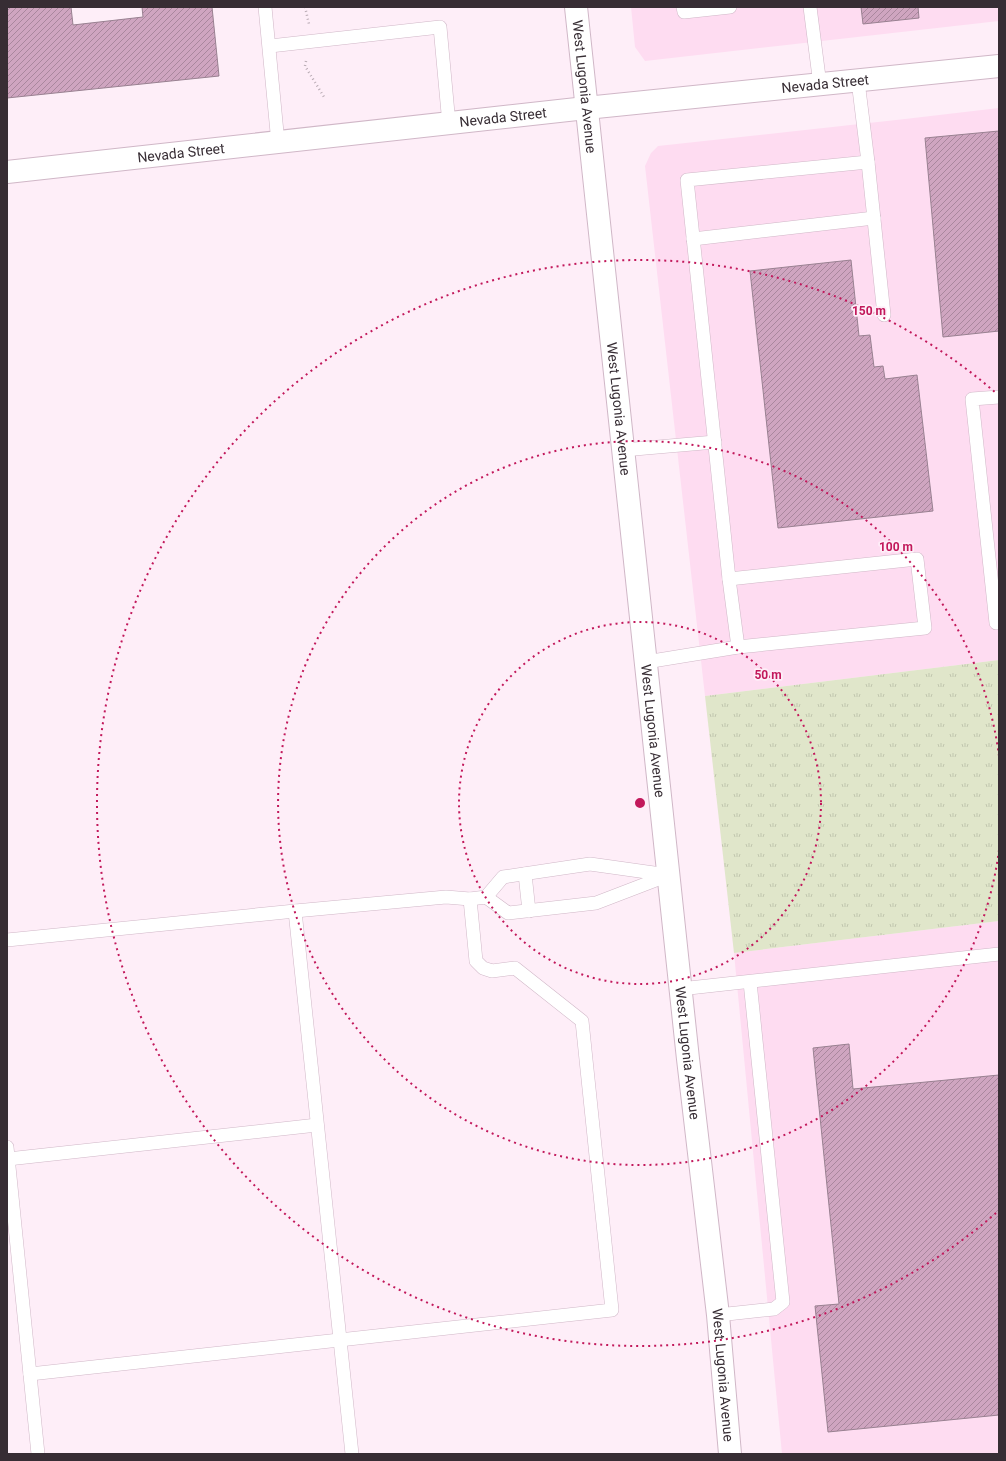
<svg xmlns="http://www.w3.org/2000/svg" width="1006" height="1461" viewBox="0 0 1006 1461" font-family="Roboto,sans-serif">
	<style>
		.built { fill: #fedcf1 }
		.grass { fill: url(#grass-tufts) }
		.building { fill: url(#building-hatch); stroke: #998191 }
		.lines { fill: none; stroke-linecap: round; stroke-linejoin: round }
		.service-casing { stroke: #d0b7c7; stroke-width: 14 }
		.tertiary-casing { stroke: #d0b7c7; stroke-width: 24 }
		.path { stroke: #b9abb4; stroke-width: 2.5; stroke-dasharray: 1 3; stroke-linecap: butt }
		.service { stroke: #fff; stroke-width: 13 }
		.tertiary { stroke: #fff; stroke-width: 22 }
		.ring { fill: none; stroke: #c2185b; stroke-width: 2; stroke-dasharray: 2 4 }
		.labels { text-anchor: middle; stroke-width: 3.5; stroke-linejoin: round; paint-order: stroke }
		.street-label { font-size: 14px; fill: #372d34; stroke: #feeef8 }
		.centre { fill: #c2185b; stroke: #feeef8; stroke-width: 2 }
		.ring-label { font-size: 12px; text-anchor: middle; font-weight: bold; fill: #c2185b; stroke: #feeef8; stroke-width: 3.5; stroke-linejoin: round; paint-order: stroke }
	</style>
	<defs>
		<pattern id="grass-tufts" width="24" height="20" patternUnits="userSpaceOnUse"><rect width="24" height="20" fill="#e0e6ca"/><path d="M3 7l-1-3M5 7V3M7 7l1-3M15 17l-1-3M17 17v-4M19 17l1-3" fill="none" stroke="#c1c6ae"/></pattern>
		<pattern id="building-hatch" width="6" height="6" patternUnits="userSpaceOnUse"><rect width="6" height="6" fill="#cfa5c0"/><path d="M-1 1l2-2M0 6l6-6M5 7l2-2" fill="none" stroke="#a9879d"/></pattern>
	</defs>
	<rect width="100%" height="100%" fill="#feeef8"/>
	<g class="built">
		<path d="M631,7H999V21L645,61L635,47Z"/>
		<path d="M999,108V660L705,696L645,166L651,153L658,146L905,119Z"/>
		<path d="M999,921V1454H782L734,953Z"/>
	</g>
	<path class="grass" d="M999,660V921L734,953L705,696Z"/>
	<g class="building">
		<path d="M7,7H71L73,25L143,17L142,7H212L219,76L7,98Z"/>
		<path d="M861,7H918L919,18L863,24Z"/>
		<path d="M999,131V331L943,337L925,138Z"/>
		<path d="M851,260L859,336L870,335L874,367L883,366L885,379L917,375L933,511L778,528L750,271Z"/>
		<path d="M849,1044L853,1089L999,1075V1415L828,1432L815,1306L839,1304L813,1048Z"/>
	</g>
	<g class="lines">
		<g class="service-casing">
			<g id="service">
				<path d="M265,7L278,143"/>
				<path d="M683,7L684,12L730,7"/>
				<path d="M810,7L820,85"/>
				<path d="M270,46L440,27L449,124"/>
				<path d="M858,81L868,162"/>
				<path d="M693,239L874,218"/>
				<path d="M999,397L972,399L996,623L999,622"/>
				<path d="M623,450L715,442"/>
				<path d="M729,579L738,647"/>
				<path d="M646,662L738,647L925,628L917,559L729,579L687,180L868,162L884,315"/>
				<path d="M525,874L529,911"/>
				<path d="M486,897L503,877L590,864L668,875"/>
				<path d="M295,911L352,1454"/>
				<path d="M7,940L295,911L446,897L470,899L486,897L508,913L596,903L669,875"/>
				<path d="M680,989L999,954"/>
				<path d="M7,1147L38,1454"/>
				<path d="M8,1159L317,1125"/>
				<path d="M718,1315L774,1309L783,1302L750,982"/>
				<path d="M30,1374L612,1310L582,1021L515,968L492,971L483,968L476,961L470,899"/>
			</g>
		</g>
		<g class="tertiary-casing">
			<g id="tertiary">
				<path id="s1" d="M576,7L688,1059L718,1315L730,1454"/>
				<path id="s2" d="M7,172L586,108L999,66"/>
			</g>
		</g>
		<g class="path">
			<path d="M305,7L309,24"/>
			<path d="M306,61L305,66L324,97"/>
		</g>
		<use href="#service" class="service"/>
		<use href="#tertiary" class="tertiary"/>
	</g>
	<g class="ring">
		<circle cx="640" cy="803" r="181"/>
		<path d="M999 850A362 362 0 1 1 999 756"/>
		<path d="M996 1213A543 543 0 1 1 996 393"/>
	</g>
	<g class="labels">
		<g class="street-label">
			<text dy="5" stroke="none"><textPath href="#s2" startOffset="823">Nevada Street</textPath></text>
			<text dy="5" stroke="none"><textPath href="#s1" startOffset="80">West Lugonia Avenue</textPath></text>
			<text dy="5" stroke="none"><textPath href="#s2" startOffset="499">Nevada Street</textPath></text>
			<text dy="5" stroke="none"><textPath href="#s2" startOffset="175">Nevada Street</textPath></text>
			<text dy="5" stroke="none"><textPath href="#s1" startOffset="404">West Lugonia Avenue</textPath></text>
			<text dy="5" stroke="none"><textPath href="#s1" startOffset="728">West Lugonia Avenue</textPath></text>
			<text dy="5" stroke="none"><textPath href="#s1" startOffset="1052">West Lugonia Avenue</textPath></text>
			<text dy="5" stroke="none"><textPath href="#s1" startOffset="1376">West Lugonia Avenue</textPath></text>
		</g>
	</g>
	<circle cx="640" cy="803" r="6" class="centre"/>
	<g class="ring-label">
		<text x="869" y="315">150 m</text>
		<text x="896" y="551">100 m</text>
		<text x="768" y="679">50 m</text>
	</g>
	<rect width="1006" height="1461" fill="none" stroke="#372d34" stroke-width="16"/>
</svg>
